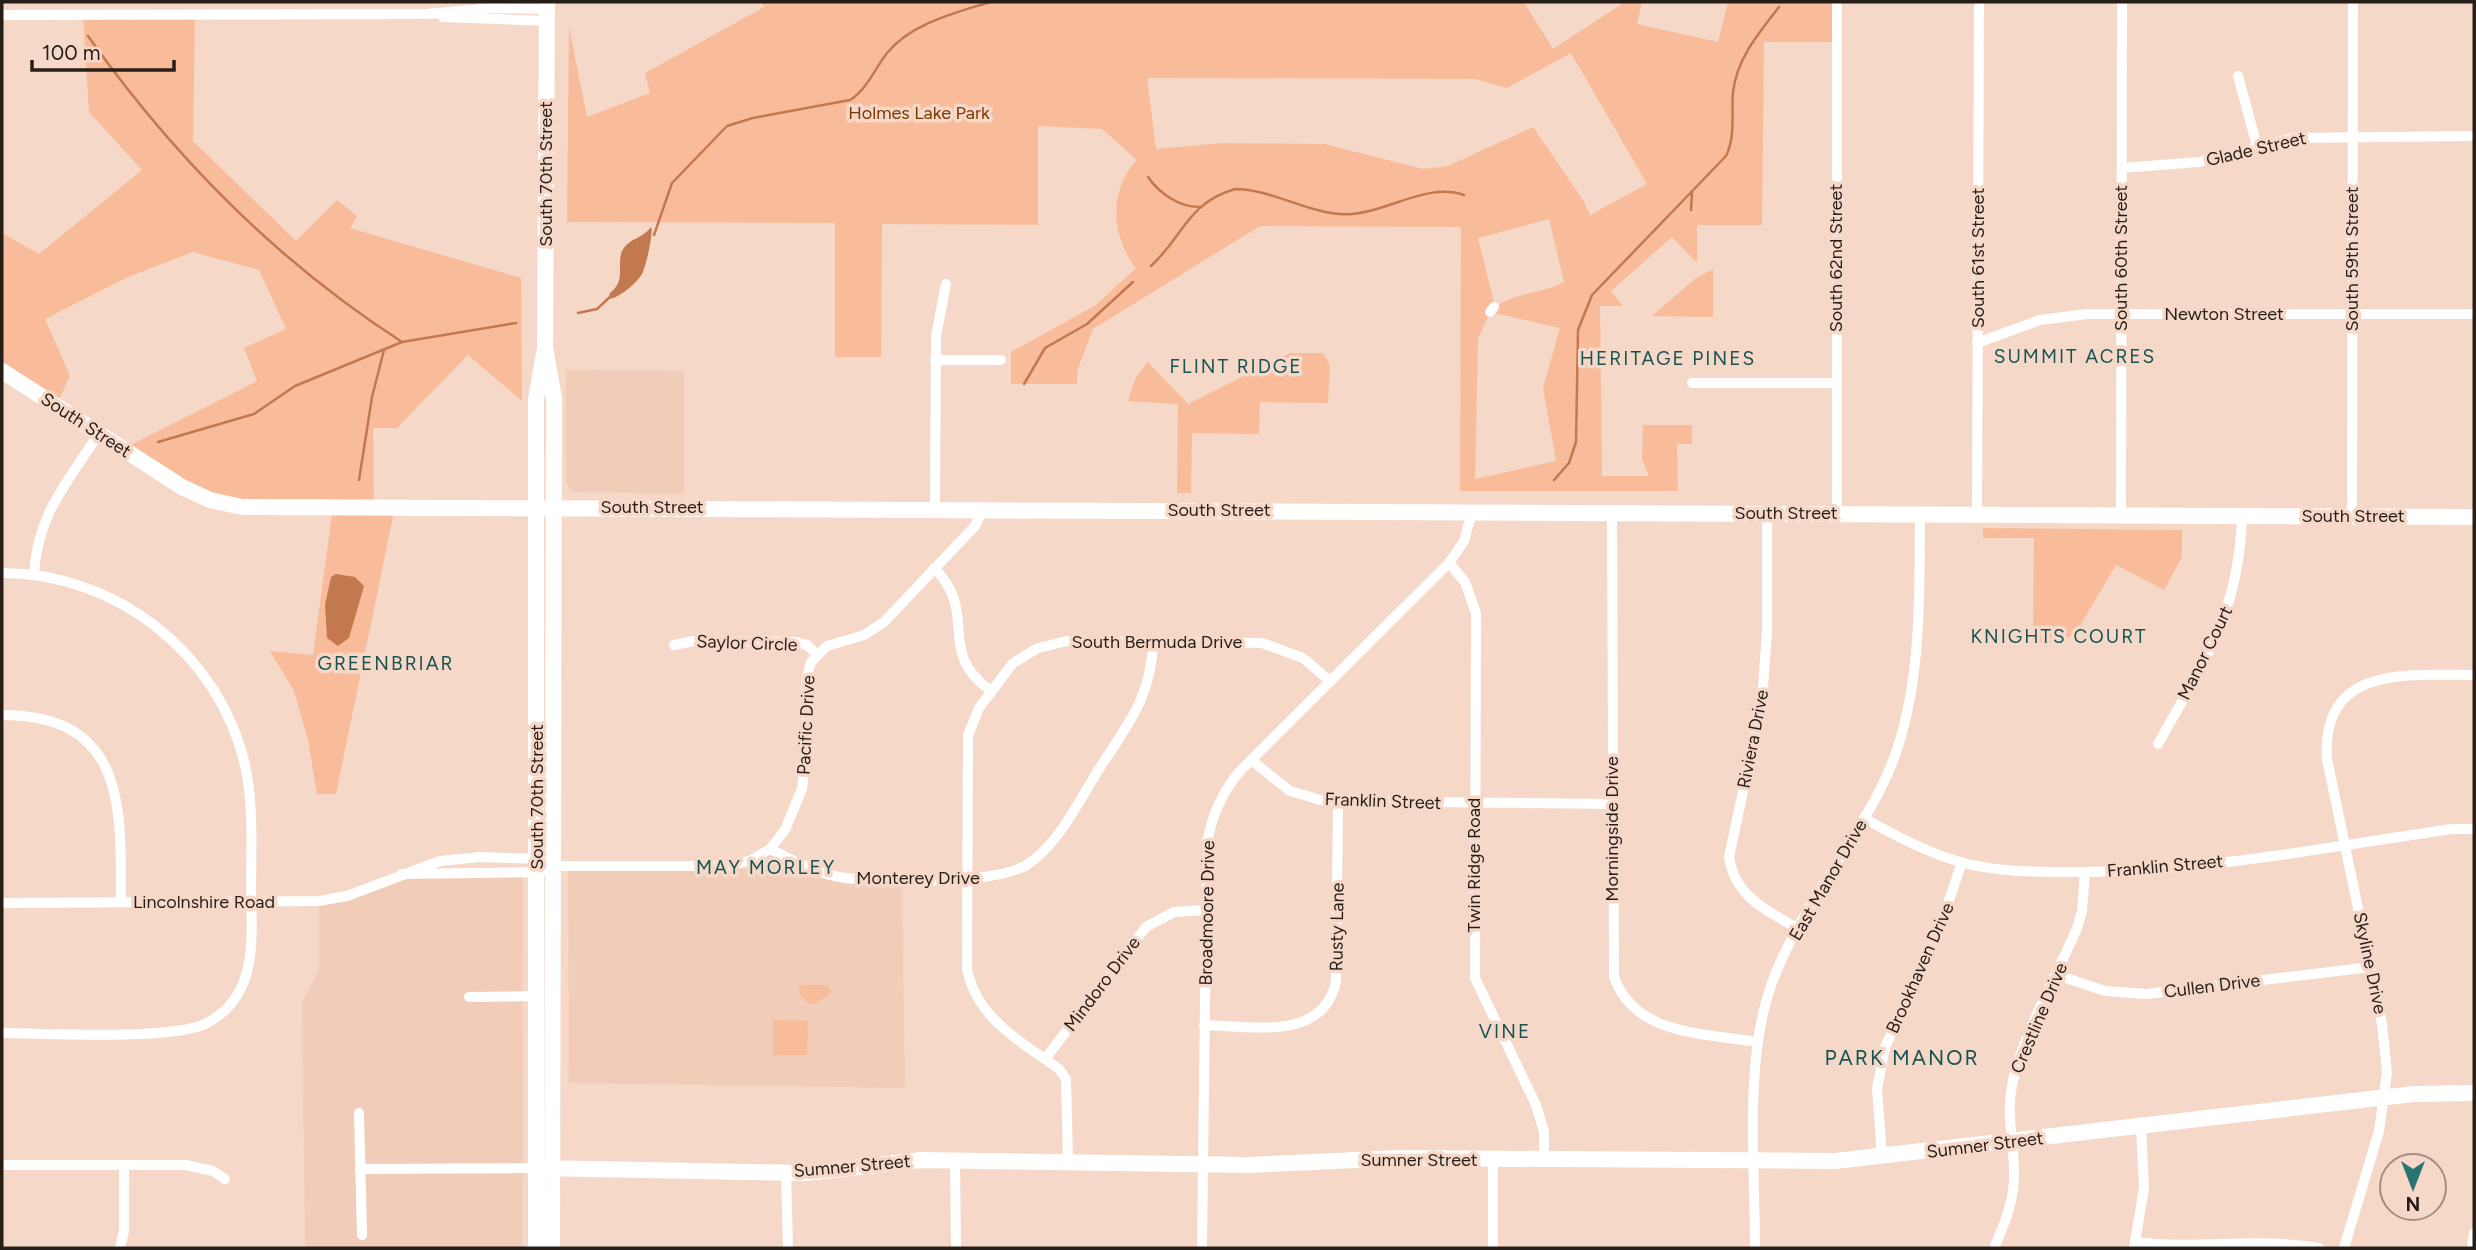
<svg xmlns="http://www.w3.org/2000/svg" width="2476" height="1250" viewBox="0 0 2476 1250" font-family="Figtree,sans-serif">
	<style>
		.built { fill: #f0ccb9 }
		.green { fill: #f8bc9b; fill-rule: evenodd }
		.water { fill: #c3794f }
		.lines { fill: none; stroke-linecap: round; stroke-linejoin: round }
		.stream { stroke: #c3794f; stroke-width: 2.5 }
		.street { stroke: #fff; stroke-width: 10 }
		.secondary { stroke: #fff; stroke-width: 16 }
		.labels { text-anchor: middle; stroke-width: 7; stroke-linejoin: round; paint-order: stroke }
		.park-label { font-size: 18px; fill: #7d3803; stroke: #f5d8c8 }
		.street-label { font-size: 18px; fill: #281e18; stroke: #f5d8c8 }
		.neighbourhood-label { font-size: 19px; letter-spacing: 2px; fill: #165351; stroke: #f5d8c8 }
		.quarter-label { font-size: 21px; letter-spacing: 2px; fill: #165351; stroke: #f5d8c8 }
	</style>
	<rect width="100%" height="100%" fill="#f5d8c8"/>
	<g class="built">
		<path d="M566,370L684,371V494L573,492L566,484Z"/>
		<path d="M770,849L818,871L902,879L905,1088L569,1083L568,866H726Z"/>
		<path d="M523,873L522,1248H305L302,1002L319,970V901L402,874Z"/>
	</g>
	<g class="green">
		<path d="M762,2H1524L1553,49L1625,2H1642L1637,24L1718,42L1728,2H1837L1836,42H1764L1762,225H1697V263L1672,237L1611,291L1623,306H1600L1602,476H1649L1642,459L1643,425H1692V444H1677L1678,491H1460L1461,227L1260,226L1093,329L1077,371V384H1011V352L1096,305L1136,268C1111,237 1108,190 1137,160L1102,129L1038,126V225L882,224L881,357H835V223L567,222L569,27L587,117L650,93L645,73L764,7ZM1571,53L1647,184L1590,215L1583,200L1533,127L1448,166L1423,169L1324,144L1222,143L1156,149L1147,78L1476,79L1507,88ZM1549,219L1564,282C1542,294 1516,292 1495,307L1478,238ZM1490,312L1560,328L1543,388L1556,461L1475,479L1478,339Z"/>
		<path d="M83,15H195L193,141L296,241L337,200L357,216L350,228L521,278L522,401L468,355L397,428H373L374,507H395L336,794H317L308,740L294,691L270,651L313,655L333,507L235,506L123,449L257,381L244,348L286,329L259,270L193,252L128,277L45,319L70,376L56,406L2,371V233L39,254L142,170L89,112Z"/>
		<path d="M1713,269V317L1652,316L1696,278Z"/>
		<path d="M1290,353H1323L1330,365L1328,403L1260,402L1259,434L1192,433L1191,493H1177L1178,404L1128,401L1135,379L1148,362L1188,404Z"/>
		<path d="M1983,528L2182,530V557L2164,590L2116,565L2075,634L2060,642H2033L2034,538H1983Z"/>
		<path d="M805,985H828L832,992L815,1004H809L798,993L800,986Z"/>
		<path d="M773,1020L808,1021L807,1055H773Z"/>
	</g>
	<g class="water">
		<path d="M651,227C654,230 646,267 642,274C636,284 622,295 611,299L609,294C627,280 616,269 622,251C630,237 641,240 651,227Z"/>
		<path d="M336,574L355,577L364,586L349,638L338,646L327,638L325,605L331,577Z"/>
	</g>
	<g class="lines">
		<g class="stream">
			<path d="M88,36C173,156 278,262 402,342"/>
			<path d="M1148,177C1159,193 1179,207 1199,207"/>
			<path d="M1691,210L1692,193"/>
			<path d="M654,235L672,183L727,126L753,118L850,100C866,91 876,67 887,53C912,23 955,13 990,2"/>
			<path d="M1151,266C1183,237 1187,203 1235,189C1274,189 1313,217 1352,214C1387,212 1428,182 1464,195"/>
			<path d="M578,313L597,309L611,296"/>
			<path d="M1024,384L1045,348L1087,324L1133,282"/>
			<path d="M158,442L254,414L295,386L402,342L516,323"/>
			<path d="M359,480L372,397L384,350"/>
			<path d="M1554,480L1569,463L1576,442L1578,330L1592,295L1726,156C1736,135 1731,115 1733,92C1737,58 1759,33 1779,7"/>
		</g>
		<g class="street">
			<path d="M1837,2V513"/>
			<path d="M2,15L427,14L492,8L547,9"/>
			<path d="M443,17L547,21"/>
			<path d="M2238,76L2257,146"/>
			<path d="M2122,168L2199,162L2294,138L2474,136"/>
			<path d="M1490,312L1494,307"/>
			<path d="M1977,343L2040,320L2087,314H2474"/>
			<path d="M935,360H1001"/>
			<path d="M1692,383H1837"/>
			<path d="M935,509L936,336L946,284"/>
			<path d="M1612,512L1614,977C1635,1036 1705,1033 1757,1042"/>
			<path d="M1767,513V631L1762,702L1729,857C1735,897 1767,911 1799,929"/>
			<path d="M1977,514L1979,2"/>
			<path d="M2121,515L2122,2"/>
			<path d="M2352,516L2353,2"/>
			<path d="M1449,563L1465,582L1476,613L1475,978L1536,1105L1544,1132V1160"/>
			<path d="M934,568C980,613 935,651 990,690"/>
			<path d="M2,573C116,573 219,653 245,765C254,806 251,849 251,891C252,940 258,996 207,1023C172,1041 47,1033 2,1033"/>
			<path d="M34,574C38,512 67,484 99,433"/>
			<path d="M674,645L694,641L796,642L807,645L816,654"/>
			<path d="M2,715C126,715 121,808 121,902"/>
			<path d="M2158,744C2204,661 2239,614 2242,516"/>
			<path d="M1251,760L1290,791L1324,801L1612,804"/>
			<path d="M1864,818C1895,836 1926,852 1960,862C1997,872 2034,872 2071,872C2199,873 2326,847 2452,829H2474"/>
			<path d="M770,849L785,830L802,789L807,746L806,681L811,662L827,646L864,635L884,622L975,526L983,509"/>
			<path d="M402,874L538,872L553,866H726L750,861L770,849C792,860 814,872 839,877C878,883 997,885 1028,864C1060,843 1080,798 1101,766C1129,723 1152,695 1153,641"/>
			<path d="M2,903L319,901L347,896L440,861L480,857L541,859"/>
			<path d="M2057,975L2105,991L2146,994L2371,967"/>
			<path d="M469,997L539,996"/>
			<path d="M1204,1025C1251,1026 1324,1042 1336,981L1338,802"/>
			<path d="M1045,1059L1146,927L1174,912L1206,910"/>
			<path d="M359,1113L362,1235"/>
			<path d="M1882,1157L1877,1089L1885,1047L1938,933L1962,862"/>
			<path d="M955,1160L956,1248"/>
			<path d="M1068,1163L1066,1079L1059,1069C1020,1041 977,1019 967,969L968,735L979,708L1013,663L1038,648L1067,641L1262,643L1303,658L1330,681"/>
			<path d="M2,1165H186L213,1171L225,1179"/>
			<path d="M360,1169L536,1168"/>
			<path d="M786,1173L788,1248"/>
			<path d="M2136,1242C2197,1250 2258,1237 2319,1248"/>
			<path d="M120,1248L124,1231V1165"/>
			<path d="M1202,1248L1207,843C1212,815 1222,792 1240,771L1449,563L1464,541L1472,512"/>
			<path d="M1493,1248V1160"/>
			<path d="M1755,1248C1755,1170 1745,1069 1768,995C1791,921 1845,858 1880,790C1923,707 1919,605 1920,514"/>
			<path d="M1994,1248C2005,1223 2015,1199 2014,1171C2014,1142 2006,1115 2012,1086C2020,1040 2058,973 2077,928L2082,911L2085,872"/>
			<path d="M2134,1248L2144,1188L2141,1126"/>
			<path d="M2344,1248L2379,1131L2387,1072L2382,1024L2327,759C2321,664 2409,675 2474,675"/>
			<path d="M2472,1248L2474,1233"/>
		</g>
		<g class="secondary">
			<path d="M547,2L545,347L554,398L552,1248"/>
			<path d="M2,371L182,487L210,500L242,507L2474,517"/>
			<path d="M536,1168L806,1173L921,1160L1249,1165L1398,1158L1835,1161L2414,1094L2474,1093"/>
			<path d="M536,1248V399L544,353"/>
		</g>
	</g>
	<g class="labels">
		<g class="park-label">
			<text x="919" y="119">Holmes Lake Park</text>
		</g>
		<g class="street-label">
			<text transform="translate(2256 149) rotate(-13)" y="6">Glade Street</text>
			<text transform="translate(546 174) rotate(-90)" y="6">South 70th Street</text>
			<text transform="translate(1836 258) rotate(-90)" y="6">South 62nd Street</text>
			<text transform="translate(1978 258) rotate(-90)" y="6">South 61st Street</text>
			<text transform="translate(2121 258) rotate(-90)" y="6">South 60th Street</text>
			<text transform="translate(2352 259) rotate(-90)" y="6">South 59th Street</text>
			<text x="2224" y="320">Newton Street</text>
			<text transform="translate(86 425) rotate(33)" y="6">South Street</text>
			<text x="652" y="513">South Street</text>
			<text x="1219" y="516">South Street</text>
			<text x="1786" y="519">South Street</text>
			<text x="2353" y="522">South Street</text>
			<text x="1157" y="648">South Bermuda Drive</text>
			<text transform="translate(747 643) rotate(2)" y="6">Saylor Circle</text>
			<text transform="translate(2205 653) rotate(-64)" y="6">Manor Court</text>
			<text transform="translate(806 725) rotate(-87)" y="6">Pacific Drive</text>
			<text transform="translate(1753 739) rotate(-79)" y="6">Riviera Drive</text>
			<text transform="translate(537 797) rotate(-90)" y="6">South 70th Street</text>
			<text transform="translate(1383 801) rotate(2)" y="6">Franklin Street</text>
			<text transform="translate(1612 829) rotate(-90)" y="6">Morningside Drive</text>
			<text transform="translate(1474 865) rotate(-90)" y="6">Twin Ridge Road</text>
			<text transform="translate(2165 866) rotate(-5)" y="6">Franklin Street</text>
			<text x="918" y="884">Monterey Drive</text>
			<text transform="translate(1828 880) rotate(-60)" y="6">East Manor Drive</text>
			<text x="204" y="908">Lincolnshire Road</text>
			<text transform="translate(1207 913) rotate(-89)" y="6">Broadmoore Drive</text>
			<text transform="translate(1337 927) rotate(-89)" y="6">Rusty Lane</text>
			<text transform="translate(2370 963) rotate(78)" y="6">Skyline Drive</text>
			<text transform="translate(1920 968) rotate(-66)" y="6">Brookhaven Drive</text>
			<text transform="translate(1102 984) rotate(-53)" y="6">Mindoro Drive</text>
			<text transform="translate(2212 986) rotate(-7)" y="6">Cullen Drive</text>
			<text transform="translate(2039 1018) rotate(-67)" y="6">Crestline Drive</text>
			<text transform="translate(1985 1145) rotate(-7)" y="6">Sumner Street</text>
			<text x="1419" y="1166">Sumner Street</text>
			<text transform="translate(852 1166) rotate(-5)" y="6">Sumner Street</text>
		</g>
		<g class="neighbourhood-label">
			<text x="2075" y="363">SUMMIT ACRES</text>
			<text x="1668" y="365">HERITAGE PINES</text>
			<text x="1236" y="373">FLINT RIDGE</text>
			<text x="2059" y="643">KNIGHTS COURT</text>
			<text x="386" y="670">GREENBRIAR</text>
			<text x="766" y="874">MAY MORLEY</text>
			<text x="1505" y="1038">VINE</text>
		</g>
		<g class="quarter-label">
			<text x="1902" y="1065">PARK MANOR</text>
		</g>
	</g>
	<rect width="2476" height="1250" fill="none" stroke="#281e18" stroke-width="7"/>
	<g transform="translate(2413 1187) rotate(180)"><circle r="33" fill="#f5d8c8" stroke="#a38e82" stroke-width="2"/>
	<path d="M0-5L12 26L0 18L-12 26Z" fill="#297370"/>
	<text y="-10" font-size="19" font-weight="bold" text-anchor="middle" fill="#281e18">N</text>
	</g>
	<path d="M32 60v10h142v-10" fill="none" stroke="#281e18" stroke-width="3.5"/>
	<text x="42" y="60" font-size="21" fill="#281e18" stroke="#f5d8c8" stroke-width="5" paint-order="stroke">100 m</text>
</svg>
